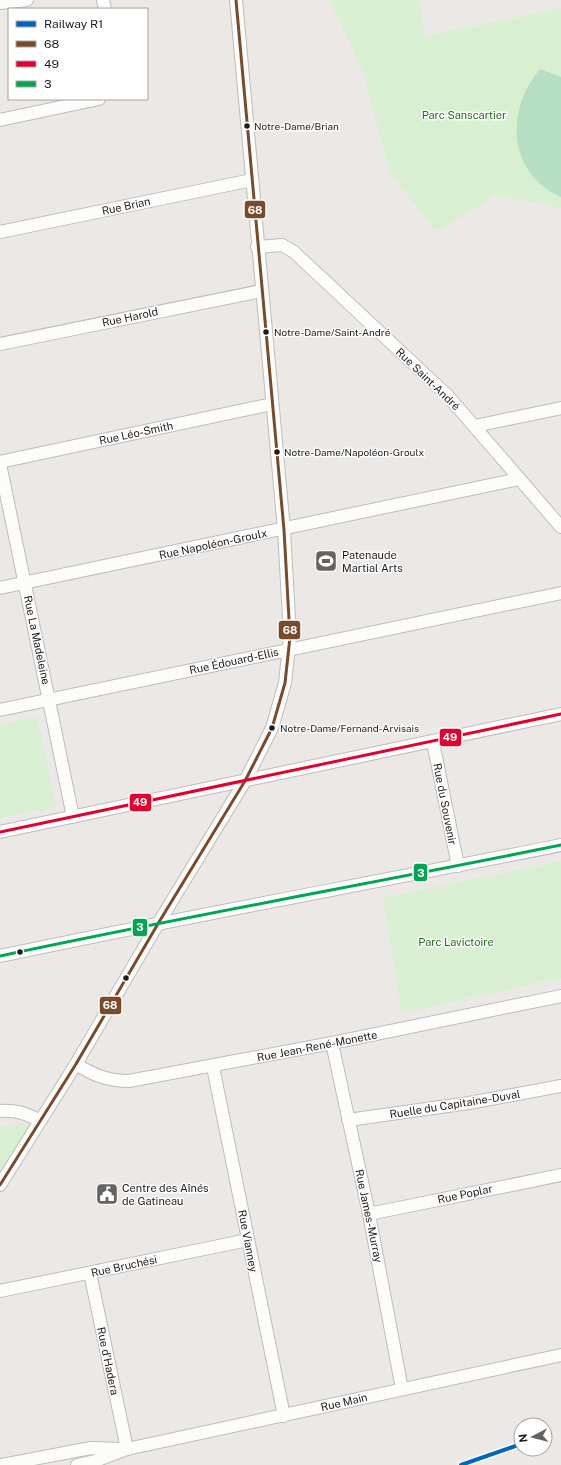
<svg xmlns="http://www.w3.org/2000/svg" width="561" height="1465" viewBox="0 0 561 1465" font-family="'Public Sans',sans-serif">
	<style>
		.park { fill: #d9efd2 }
		.pitch { fill: #b5dec3 }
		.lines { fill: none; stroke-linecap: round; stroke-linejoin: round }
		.minor-casing { stroke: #bebdbb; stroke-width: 14 }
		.minor { stroke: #fcfcfb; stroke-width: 12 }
		.bus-1-casing { stroke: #fff; stroke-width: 6 }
		.bus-2-casing { stroke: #fff; stroke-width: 6 }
		.bus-3-casing { stroke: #fff; stroke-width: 6 }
		.bus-1 { stroke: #7a4b2a; stroke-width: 3 }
		.bus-2 { stroke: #e4002b; stroke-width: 3 }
		.bus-3 { stroke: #00a651; stroke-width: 3 }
		.rail-1-casing { stroke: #fff; stroke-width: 7 }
		.rail-1 { stroke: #0065bd; stroke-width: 4 }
		.bus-dot { fill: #1c1c1c; stroke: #fff; stroke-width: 1.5 }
		.labels { text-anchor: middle; stroke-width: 3; stroke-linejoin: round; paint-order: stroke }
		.bus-label { font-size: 10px; fill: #1c1c1c; stroke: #fff; text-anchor: start }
		.park-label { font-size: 11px; fill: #217015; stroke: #fff }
		.street-label { font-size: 11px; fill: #1c1c1c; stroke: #fff }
		.poi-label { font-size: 11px; fill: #1c1c1c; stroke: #fff; text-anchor: start }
		.line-badge { stroke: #fff; stroke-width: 1.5 }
		.badge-label { font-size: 11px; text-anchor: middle; font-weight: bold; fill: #fff }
	</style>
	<rect width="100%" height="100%" fill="#ebe8e5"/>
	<g class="park">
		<path d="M329,0H419L425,36L561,8V208L496,195L436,232L389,171L364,73Z"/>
		<path d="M37,717L56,806L0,818V725Z"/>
		<path d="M561,861V978L402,1013L383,898Z"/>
		<path d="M40,1121L0,1185V1127Z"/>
	</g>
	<path class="pitch" d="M540,69L561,77V197C507,174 505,109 540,69Z"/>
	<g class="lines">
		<g class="minor-casing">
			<g id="minor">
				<path d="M103,0L105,9"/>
				<path d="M0,3L27,0"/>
				<path d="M0,120L99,99"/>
				<path d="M0,232L252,180"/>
				<path d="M257,247L282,245L294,252L448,396L561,527"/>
				<path d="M0,344L261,291"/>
				<path d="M475,426L561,408"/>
				<path d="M0,462L272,404"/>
				<path d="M0,464L73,817"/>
				<path d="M0,588L519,479"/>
				<path d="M0,710L561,593"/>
				<path d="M433,742L458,866"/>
				<path d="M0,832L561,714"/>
				<path d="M0,956C187,916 374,883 561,845"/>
				<path d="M332,1043L369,1214L402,1389"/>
				<path d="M76,1064C93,1075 108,1081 129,1081L332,1043L561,996"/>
				<path d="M213,1067L284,1416"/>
				<path d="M0,1111C16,1110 26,1113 40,1121"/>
				<path d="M348,1120L469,1103L561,1086"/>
				<path d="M0,1185L76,1064L159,922L245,781L272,728L285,683L290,637L284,530L236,0"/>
				<path d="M369,1214L561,1175"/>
				<path d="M90,1273L127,1449"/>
				<path d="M0,1291L248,1240"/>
				<path d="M2,1465L91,1448L122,1449"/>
				<path d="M77,1465L95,1461L127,1449L561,1355"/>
			</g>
		</g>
		<use href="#minor" class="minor"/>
		<g class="bus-1-casing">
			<path id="bus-1" d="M0,1185L76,1064L159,922L245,781L272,728L285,683L290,637L284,530L236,0"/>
		</g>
		<g class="bus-2-casing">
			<path id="bus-2" d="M0,832L561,714"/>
		</g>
		<g class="bus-3-casing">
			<path id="bus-3" d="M0,956C187,916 374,883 561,845"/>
		</g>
		<use href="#bus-1" class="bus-1"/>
		<use href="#bus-2" class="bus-2"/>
		<use href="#bus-3" class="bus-3"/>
		<g class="rail-1-casing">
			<path id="rail-1" d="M461,1465L521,1444"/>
		</g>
		<use href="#rail-1" class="rail-1"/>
	</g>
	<defs>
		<g id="stadium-square" transform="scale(1.15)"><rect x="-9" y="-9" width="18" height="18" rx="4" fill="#646362" stroke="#fff"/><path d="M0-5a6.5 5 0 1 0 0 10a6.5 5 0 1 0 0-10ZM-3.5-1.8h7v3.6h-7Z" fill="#fff"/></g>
		<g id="civic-square" transform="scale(1.15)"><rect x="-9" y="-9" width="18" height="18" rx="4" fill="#646362" stroke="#fff"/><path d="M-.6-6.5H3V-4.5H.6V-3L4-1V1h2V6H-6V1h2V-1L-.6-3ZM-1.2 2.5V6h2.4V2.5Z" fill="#fff"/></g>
	</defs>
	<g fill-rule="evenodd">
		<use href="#stadium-square" x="326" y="561"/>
		<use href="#civic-square" x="107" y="1194"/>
	</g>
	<g class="bus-dot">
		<circle cx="247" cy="126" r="3.5"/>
		<circle cx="266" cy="332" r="3.5"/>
		<circle cx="277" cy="452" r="3.5"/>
		<circle cx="272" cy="728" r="3.5"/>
		<circle cx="20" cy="952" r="3.5"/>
		<circle cx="126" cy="978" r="3.5"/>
	</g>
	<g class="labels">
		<g class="bus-label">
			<text x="254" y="130">Notre-Dame/Brian</text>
			<text x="274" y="336">Notre-Dame/Saint-André</text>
			<text x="284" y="456">Notre-Dame/Napoléon-Groulx</text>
			<text x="280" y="732">Notre-Dame/Fernand-Arvisais</text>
		</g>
		<g class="park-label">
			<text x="464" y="119">Parc Sanscartier</text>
			<text x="456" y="946">Parc Lavictoire</text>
		</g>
		<g class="street-label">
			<text transform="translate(126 206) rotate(-12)" y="4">Rue Brian</text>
			<text transform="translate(130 317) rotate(-12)" y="4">Rue Harold</text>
			<text transform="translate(428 379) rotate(44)" y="4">Rue Saint-André</text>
			<text transform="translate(136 433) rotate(-12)" y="4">Rue Léo-Smith</text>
			<text transform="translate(213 544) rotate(-12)" y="4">Rue Napoléon-Groulx</text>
			<text transform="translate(37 640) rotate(78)" y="4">Rue La Madeleine</text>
			<text transform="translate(234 661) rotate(-12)" y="4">Rue Édouard-Ellis</text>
			<text transform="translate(445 804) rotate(79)" y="4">Rue du Souvenir</text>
			<text transform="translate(317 1046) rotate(-11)" y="4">Rue Jean-René-Monette</text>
			<text transform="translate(455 1104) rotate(-9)" y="4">Ruelle du Capitaine-Duval</text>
			<text transform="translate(465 1194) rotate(-12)" y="4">Rue Poplar</text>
			<text transform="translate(369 1216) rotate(78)" y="4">Rue James-Murray</text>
			<text transform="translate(248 1241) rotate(79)" y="4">Rue Vianney</text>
			<text transform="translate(124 1266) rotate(-12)" y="4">Rue Bruchési</text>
			<text transform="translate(108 1361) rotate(78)" y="4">Rue d'Hadera</text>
			<text transform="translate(344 1402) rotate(-13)" y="4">Rue Main</text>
		</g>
		<g class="poi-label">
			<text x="342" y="559">Patenaude<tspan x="342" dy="13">Martial Arts</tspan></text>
			<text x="122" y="1192">Centre des Aînés<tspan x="122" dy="13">de Gatineau</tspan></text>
		</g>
	</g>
	<g class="line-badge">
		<rect x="244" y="200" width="22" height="19" rx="4" fill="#7a4b2a"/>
		<rect x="278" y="620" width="23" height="20" rx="4" fill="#7a4b2a"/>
		<rect x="439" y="728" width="23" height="19" rx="4" fill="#e4002b"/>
		<rect x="129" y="793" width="23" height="19" rx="4" fill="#e4002b"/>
		<rect x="413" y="863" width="15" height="19" rx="4" fill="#00a651"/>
		<rect x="132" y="918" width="16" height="19" rx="4" fill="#00a651"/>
		<rect x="99" y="996" width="23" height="19" rx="4" fill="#7a4b2a"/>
	</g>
	<g class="badge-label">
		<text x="255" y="214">68</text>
		<text x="290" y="634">68</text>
		<text x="450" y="741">49</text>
		<text x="140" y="806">49</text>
		<text x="421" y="877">3</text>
		<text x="140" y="931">3</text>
		<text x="110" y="1009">68</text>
	</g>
	<rect x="8" y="8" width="140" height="92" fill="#ffffff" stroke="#a4a4a4"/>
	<rect x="16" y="21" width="20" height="6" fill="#0065bd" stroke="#a4a4a4"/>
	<text x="44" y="28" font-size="12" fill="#1c1c1c">Railway R1</text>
	<rect x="16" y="41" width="20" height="6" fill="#7a4b2a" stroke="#a4a4a4"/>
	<text x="44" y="48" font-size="12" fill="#1c1c1c">68</text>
	<rect x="16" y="61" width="20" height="6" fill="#e4002b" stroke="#a4a4a4"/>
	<text x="44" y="68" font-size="12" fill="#1c1c1c">49</text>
	<rect x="16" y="81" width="20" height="6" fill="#00a651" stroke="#a4a4a4"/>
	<text x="44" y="88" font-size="12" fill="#1c1c1c">3</text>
	<g transform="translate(533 1437) rotate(263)"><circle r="19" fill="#ffffff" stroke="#a4a4a4"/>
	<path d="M0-3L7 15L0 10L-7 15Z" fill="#646362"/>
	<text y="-6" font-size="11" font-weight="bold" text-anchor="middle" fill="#1c1c1c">N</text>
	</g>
</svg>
